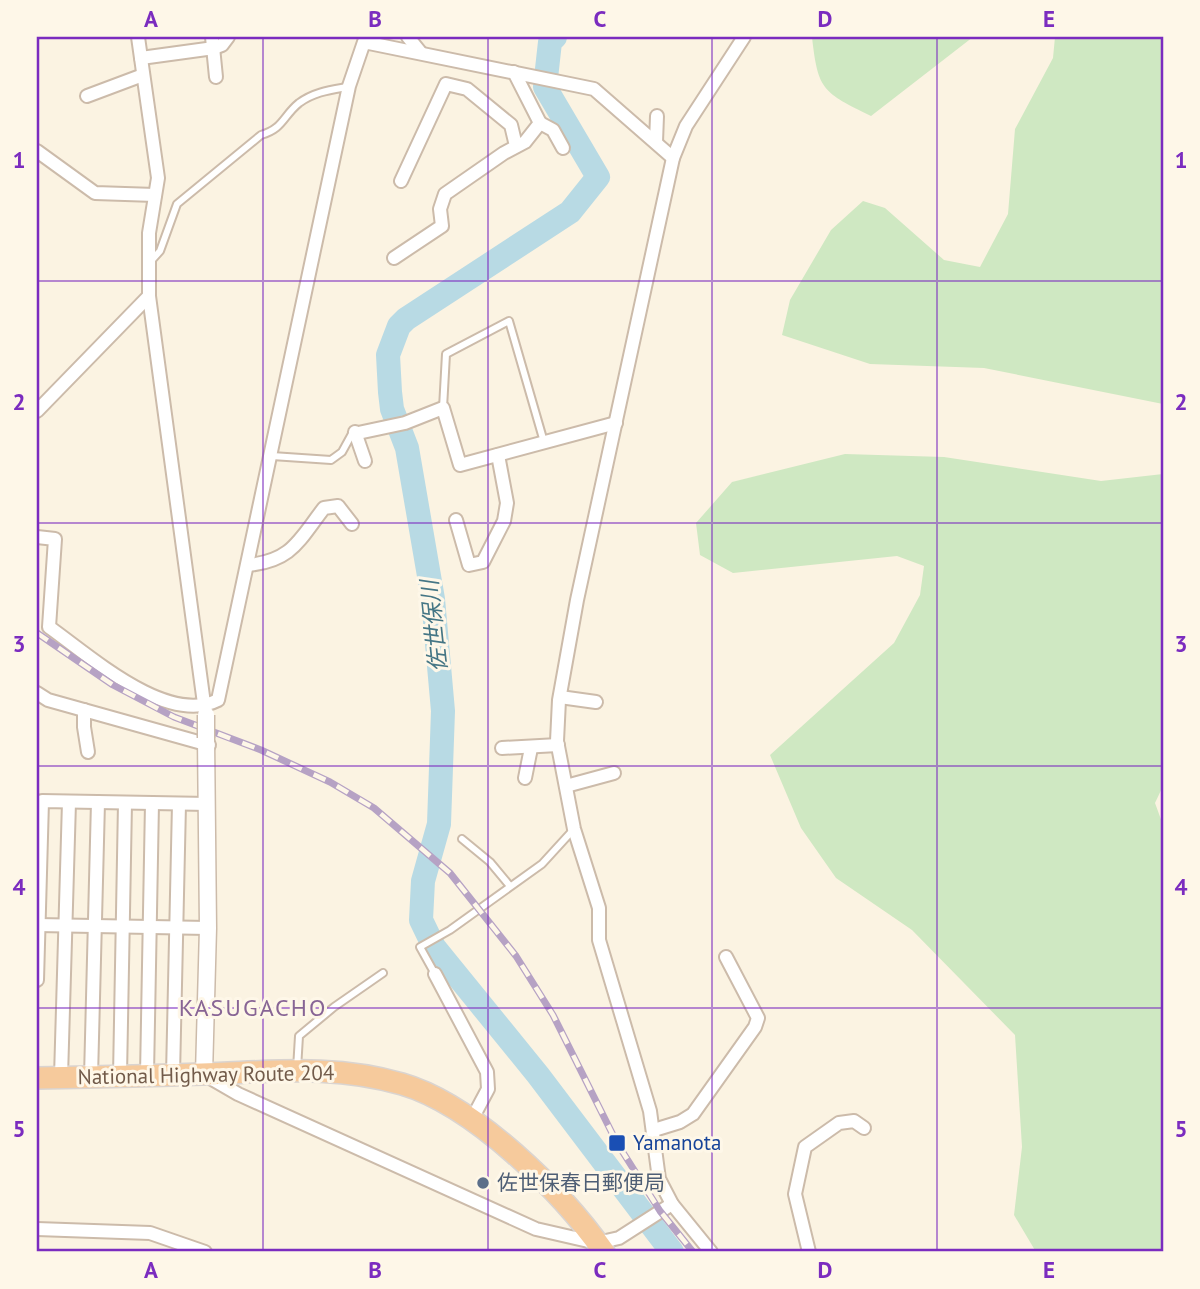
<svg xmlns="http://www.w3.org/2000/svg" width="1200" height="1289" viewBox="0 0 1200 1289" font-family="'PT Sans','Noto Sans JP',sans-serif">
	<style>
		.green { fill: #cfe8c2 }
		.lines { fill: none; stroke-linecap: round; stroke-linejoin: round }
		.river { stroke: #b8dae4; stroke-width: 24 }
		.service-casing { stroke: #cba; stroke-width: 10 }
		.minor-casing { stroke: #cba; stroke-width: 16 }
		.tertiary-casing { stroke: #cba; stroke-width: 19 }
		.trunk-casing { stroke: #dad4d0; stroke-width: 24 }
		.service { stroke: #fff; stroke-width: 6 }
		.minor { stroke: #fff; stroke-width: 12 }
		.tertiary { stroke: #fff; stroke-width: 16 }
		.trunk { stroke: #f6ca9c; stroke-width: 21 }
		.rail-casing { stroke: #b6a2c4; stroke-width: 7 }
		.rail { stroke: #fef7e8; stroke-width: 4.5; stroke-dasharray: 13; stroke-linecap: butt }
		.tertiary-bridge-casing { stroke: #cba; stroke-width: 19; stroke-linecap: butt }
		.tertiary-bridge { stroke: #fff; stroke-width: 16 }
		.grid { fill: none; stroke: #7b2cbf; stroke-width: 2; stroke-opacity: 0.55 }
		.transit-dot { fill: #1a4fb4; stroke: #fef7e8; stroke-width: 2.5 }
		.service-dot { fill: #5c6f8a; stroke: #fef7e8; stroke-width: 2.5 }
		.labels { text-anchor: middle; stroke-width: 6; stroke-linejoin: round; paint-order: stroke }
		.street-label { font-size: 21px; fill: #725b4a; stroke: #fef7e8 }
		.transit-label { font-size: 21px; fill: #164399; stroke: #fef7e8; text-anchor: start }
		.service-label { font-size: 21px; fill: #4e5e75; stroke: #fef7e8; text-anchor: start }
		.water-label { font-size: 23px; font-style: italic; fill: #457685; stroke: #fef7e8 }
		.quarter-label { font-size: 24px; letter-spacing: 2px; fill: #886595; stroke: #fef7e8 }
		.neatline { fill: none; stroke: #7b2cbf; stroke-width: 2.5 }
		.grid-label { font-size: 23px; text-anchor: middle; font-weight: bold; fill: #7b2cbf }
	</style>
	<rect width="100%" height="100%" fill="#fbf3e2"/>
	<g class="green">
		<path d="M812,37H973L871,116C823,92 818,91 812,37Z"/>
		<path d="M1055,37H1163V404L984,368L870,364L782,335L790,300L831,230L863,201L885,208L944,260L980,267L1008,214L1015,129L1053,58Z"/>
		<path d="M845,454L944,457L1101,481L1163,474V786L1155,803L1163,825V1252H1036L1014,1215L1022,1147L1015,1035L912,930L836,878L801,828L770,755L894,643L920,595L924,566L897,556L733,573L700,555L696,523L732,482Z"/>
	</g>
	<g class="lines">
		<path class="river" d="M555,37L550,42L545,87L598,177L570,212L406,319L399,326L388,355L390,392L392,409L407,448L433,599L443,711L439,824L423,881L421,920L434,947L538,1075L672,1252"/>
		<g class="service-casing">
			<g id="service">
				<path d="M151,261L160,251L177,204L261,135C283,129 283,116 299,103C314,92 330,90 347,87"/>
				<path d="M443,408L446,354L509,321L544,442"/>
				<path d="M272,456L331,460L342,452L353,432H356"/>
				<path d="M462,839L490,862L510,886"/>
				<path d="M435,974L420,947L450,930L542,864L574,829"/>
				<path d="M297,1069L299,1036L334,1007L383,973"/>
			</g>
		</g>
		<g class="minor-casing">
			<g id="minor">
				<path d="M138,37L158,178L149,233V296L205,711"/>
				<path d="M212,37L216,77"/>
				<path d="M408,37L421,53"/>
				<path d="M141,58L214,48L222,45L228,37"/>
				<path d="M87,96L143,75"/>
				<path d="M540,123L553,130L563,148"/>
				<path d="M656,142L657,116"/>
				<path d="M37,151L95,193L155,195"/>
				<path d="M401,181L446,84L467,89L511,125L516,146"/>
				<path d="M394,258L442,226L440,209L445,194L504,153L525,142L540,123L514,72"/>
				<path d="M37,411L149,296"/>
				<path d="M355,432L365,461"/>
				<path d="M358,433L405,423L443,408L460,465L616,423"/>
				<path d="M456,520L469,565L483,562L504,521L507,503L498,455"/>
				<path d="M37,537L55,539L49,627C90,656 167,726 218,700L349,86L364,42L594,89L673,158"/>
				<path d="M248,565C292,561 299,540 324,508L338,506L352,524"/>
				<path d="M37,693L48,700L209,745"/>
				<path d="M560,697L596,702"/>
				<path d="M84,710V727L88,752"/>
				<path d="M502,748L558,745"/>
				<path d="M525,778L531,748"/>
				<path d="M566,786L614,773"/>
				<path d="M37,925L208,928"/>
				<path d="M435,974L487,1072L488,1089L472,1119"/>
				<path d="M37,980L42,801L208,804"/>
				<path d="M147,1075L152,803"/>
				<path d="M173,1075L179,804"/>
				<path d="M120,1076L125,803"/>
				<path d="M207,1076L238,1094L536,1229L597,1243L619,1238L672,1204"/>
				<path d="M61,1077L69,802"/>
				<path d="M91,1077L98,802"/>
				<path d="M654,1130L680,1122L693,1114L755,1027L758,1018L726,957"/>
				<path d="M37,1229L150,1233L205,1252"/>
				<path d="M711,1252L672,1204L659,1179L650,1111L599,940V908L574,829L557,741L559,700L577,600L673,158L686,126L744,37"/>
				<path d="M809,1252L795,1194L805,1147L839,1123L854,1121L864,1128"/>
			</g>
		</g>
		<g class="tertiary-casing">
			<path id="tertiary" d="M204,1074L208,928L206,738"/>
		</g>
		<g class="trunk-casing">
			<path id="trunk" d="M37,1078C92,1077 147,1076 202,1074C272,1072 333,1064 402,1084C474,1105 562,1192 604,1252"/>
		</g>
		<use href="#service" class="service"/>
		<use href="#minor" class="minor"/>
		<use href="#tertiary" class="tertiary"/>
		<use href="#trunk" class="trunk"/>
		<g class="rail-casing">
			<path id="rail" d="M37,633L113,685L174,717L261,750L330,782L374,808L450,873L516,956L553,1015L617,1143L660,1211L693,1252"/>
		</g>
		<use href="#rail" class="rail"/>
		<g class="tertiary-bridge-casing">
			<path id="tertiary-bridge" d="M206,715V738"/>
		</g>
		<use href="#tertiary-bridge" class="tertiary-bridge"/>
	</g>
	<path class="grid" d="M263,37V1252M488,37V1252M712,37V1252M937,37V1252M37,281H1163M37,523H1163M37,766H1163M37,1008H1163"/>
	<rect class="transit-dot" x="608" y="1134" width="18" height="18" rx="3.5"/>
	<circle class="service-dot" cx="483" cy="1183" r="7"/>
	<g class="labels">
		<g class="street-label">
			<text transform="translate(206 1075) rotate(-1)" y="7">National Highway Route 204</text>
		</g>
		<g class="transit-label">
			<text x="633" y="1150">Yamanota</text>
		</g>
		<g class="service-label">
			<text x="497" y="1190">佐世保春日郵便局</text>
		</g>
		<g class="water-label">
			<text transform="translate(434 626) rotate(-96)" y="8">佐世保川</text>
		</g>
		<g class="quarter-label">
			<text x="253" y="1016">KASUGACHO</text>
		</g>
	</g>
	<rect width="1200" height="1289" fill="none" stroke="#fef7e8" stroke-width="77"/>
	<rect x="38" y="38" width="1124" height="1212" class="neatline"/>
	<g class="grid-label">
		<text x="151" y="27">A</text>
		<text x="375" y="27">B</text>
		<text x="600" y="27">C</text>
		<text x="825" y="27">D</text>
		<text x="1049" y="27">E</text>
		<text x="19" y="168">1</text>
		<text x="1181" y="168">1</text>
		<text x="19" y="410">2</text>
		<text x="1181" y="410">2</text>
		<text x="19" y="652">3</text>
		<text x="1181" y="652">3</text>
		<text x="19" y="895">4</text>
		<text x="1181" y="895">4</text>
		<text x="19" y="1137">5</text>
		<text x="1181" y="1137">5</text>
		<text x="151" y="1278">A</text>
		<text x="375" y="1278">B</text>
		<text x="600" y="1278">C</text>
		<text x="825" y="1278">D</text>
		<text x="1049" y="1278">E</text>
	</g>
</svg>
